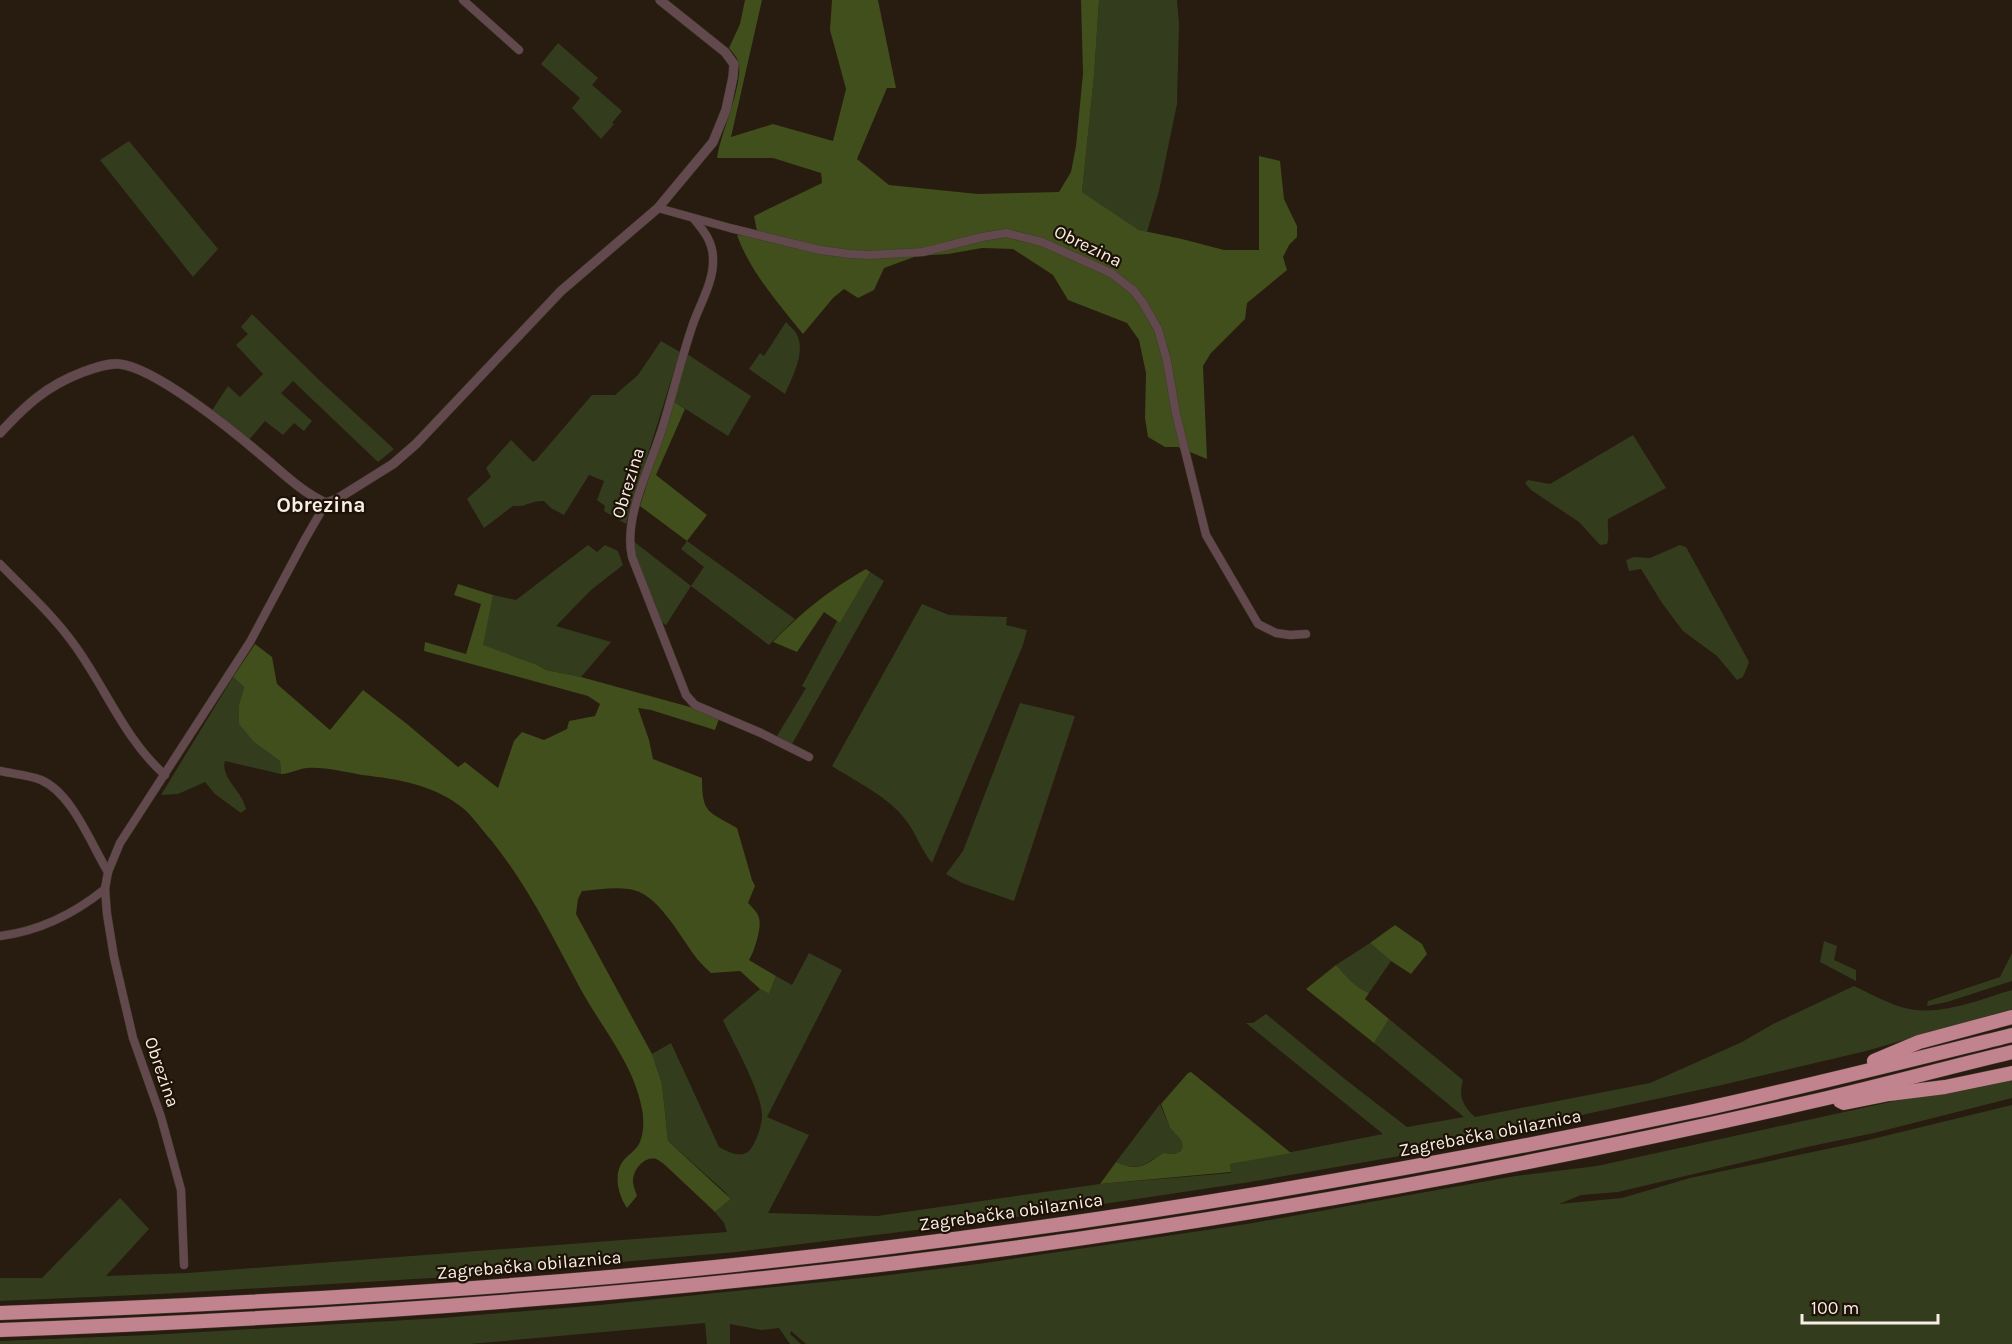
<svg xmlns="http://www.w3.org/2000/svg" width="2012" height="1344" viewBox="0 0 2012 1344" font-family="Karla,sans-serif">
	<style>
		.green { fill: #333d1d }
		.forest { fill: #404f1b }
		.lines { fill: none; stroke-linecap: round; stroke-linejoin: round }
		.minor-casing { stroke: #45392d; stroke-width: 9 }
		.tertiary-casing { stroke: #45392d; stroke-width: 10 }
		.motorway-casing { stroke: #45392d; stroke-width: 15 }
		.minor { stroke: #62494e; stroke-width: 8 }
		.tertiary { stroke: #62494e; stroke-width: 9 }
		.motorway { stroke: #c1848f; stroke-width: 14 }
		.labels { text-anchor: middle; stroke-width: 4.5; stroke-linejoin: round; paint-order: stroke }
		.street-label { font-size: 18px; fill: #f7eee6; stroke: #1e1206 }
		.quarter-label { font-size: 21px; font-weight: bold; fill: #f7eee6; stroke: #1e1206 }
	</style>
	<rect width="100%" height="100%" fill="#281b0f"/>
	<g class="green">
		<path d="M1099,0H1177L1179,23L1177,104L1159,191L1147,232L1139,230L1082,192L1094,76Z"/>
		<path d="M558,43L598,78L592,85L622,111L612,123L614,124L601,139L572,108L580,98L541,64Z"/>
		<path d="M129,141L218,249L193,277L100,160Z"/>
		<path d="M252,314L318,379L394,449L378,462L293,381L281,393L312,421L304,431L294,423L283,435L265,421L249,440L211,412L228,386L240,397L263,374L236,345L248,334L241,327Z"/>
		<path d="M786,322C789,326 794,329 796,333C807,351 792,377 785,394L749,369L760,353L764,356Z"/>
		<path d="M661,341L680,352L626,524L604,511L605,506L597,500L604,481L589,475L564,515L551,508L544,501C531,500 528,507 513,506L484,528L467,499L491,477L486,468L511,440L533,462L536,460L592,395H615L638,375Z"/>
		<path d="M687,354L751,396L728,436L673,401Z"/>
		<path d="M1633,435L1666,488L1608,519C1607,528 1610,536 1607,544L1600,545L1579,522L1531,490L1525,483L1528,480L1550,484Z"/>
		<path d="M632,540L691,586L704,567L681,549L687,541L795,619L769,645L691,586L666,625L660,621L635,557Z"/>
		<path d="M588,545L597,552L605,545L618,551L623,565L591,590L556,626L611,642L581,677L546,670L535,664L482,645L493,595L516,600Z"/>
		<path d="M1680,545L1686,547L1749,662L1743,677L1737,680L1717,656L1683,631L1662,603L1641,569L1629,571L1626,560L1634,557L1650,558Z"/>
		<path d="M870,572L884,581L792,744L777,736L806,688L802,686L837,621L840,623Z"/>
		<path d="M922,604L949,615L1007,617L1006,625L1027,630L1023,645L932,863C922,851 917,836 908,823C890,797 858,783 832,766Z"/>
		<path d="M233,677L244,687L239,705L255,743L280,761L281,774L225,761C220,777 243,792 246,809L241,813L215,794L205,782L178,794L161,795Z"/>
		<path d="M1020,703L1075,716L1014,901L962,883L946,874L963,851Z"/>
		<path d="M1824,941L1837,946L1834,960L1856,970V981L1820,962Z"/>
		<path d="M1370,943L1391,961L1369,993C1355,987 1346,976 1336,965Z"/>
		<path d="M809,953L842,970L767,1117L809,1135L768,1213L877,1216L1100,1184L1231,1173L1230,1164L1383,1134L1246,1023H1253L1266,1014L1346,1080L1407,1127L1464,1117L1374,1043L1389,1019L1463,1080C1458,1097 1463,1106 1475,1117L1650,1083L1742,1042L1773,1024L1854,986C1869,993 1885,1002 1901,1007C1938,1018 1977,1000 2012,990V1009L1866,1051L1722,1085L1586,1114L1498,1139L1250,1182L990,1221L736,1252L449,1277L159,1294L0,1301V1278H42L120,1198L149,1229L106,1276L188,1273L727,1232L724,1223L715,1212L731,1199L724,1191L668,1141L662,1084L652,1054L671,1043L719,1147C730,1153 744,1160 752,1147C757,1139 762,1125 762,1116C763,1095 733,1042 723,1020L760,989L769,994L776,976L792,985Z"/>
		<path d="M2012,953V981L1947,1002L1927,1006L1928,1001L2000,977Z"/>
		<path d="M2012,1077V1098L1874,1133L1807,1147L1618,1192L1581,1195L1559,1204L1622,1198L1690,1178L1860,1142L2012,1105V1344H806L791,1331L790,1334L801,1344H790L779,1328L761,1330L730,1324V1344H707L705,1323L470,1344H0V1341L149,1335L441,1318L600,1305L872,1277L978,1264L1247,1224L1515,1176L1597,1166L1890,1102Z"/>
		<path d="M1160,1104L1170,1128L1181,1140L1184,1146L1181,1151L1176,1154L1163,1153C1144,1165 1138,1172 1116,1162Z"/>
	</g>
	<g class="forest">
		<path d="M745,0H762L731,137L773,124L833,141L846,89L830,30L832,0H878L896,88H887L857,159L889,185L978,194L1059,192L1071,172L1076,146L1083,73L1081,0H1099L1094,76L1082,192L1139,230L1182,239L1224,250H1259V156L1280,161L1284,199L1297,226V237L1289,245L1283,257L1287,270L1247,303L1245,319L1211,353L1203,366L1207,459L1178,447H1165L1148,437L1145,418L1146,373L1139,340L1127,323L1068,300L1053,275L1013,249L982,248L948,254L917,256L884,268L874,290L858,298L844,289L833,298L803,334C779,304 750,272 737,235L758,236L754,216L822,183L821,173L773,158H717C721,132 742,88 739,64C738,58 733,53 729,48L740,24Z"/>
		<path d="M673,401L685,409L656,475L707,515L687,541L640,506Z"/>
		<path d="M866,569L870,572L840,623L824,612L797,652L773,642C803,611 828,591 866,569Z"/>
		<path d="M458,584L493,595L483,645L535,664L546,670L581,677L690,707L719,719L715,730L651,710L638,708L649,740L653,759L702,778C702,814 708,811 737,828L752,880L755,886L748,903C752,907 758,913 759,918C762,928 754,952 749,960L776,976L769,994L760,989L740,971L711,973C707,969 702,965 698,960C681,939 658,891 628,889C613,887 597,890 582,891L578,899L576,914L652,1054L662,1084L668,1141L731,1199L715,1212L665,1165C662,1163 659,1160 656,1159C644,1156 633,1170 633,1181C633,1186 636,1192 637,1196L627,1208C618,1195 613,1174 623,1161C628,1155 635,1151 639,1144C644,1135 644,1119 642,1109C634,1064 601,1027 580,988C552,936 528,886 491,840C482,830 474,818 464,809C435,785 398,779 362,775C344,772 325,767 308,768C299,768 291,774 281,774L280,761L255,743L239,724V705L244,687L233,677L255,644L272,657L277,684L330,730L363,690L407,724L458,767L465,762L498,788L514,741L522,732L544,740L567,729L569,721L595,716L600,704L588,696L424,651L425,642L466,654L481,604L454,595Z"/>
		<path d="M1395,925L1422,944L1427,954L1411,974L1391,961L1370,943Z"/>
		<path d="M1336,965C1346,976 1355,987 1369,993L1365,999L1389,1019L1374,1043L1306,989Z"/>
		<path d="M1191,1072L1291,1153L1230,1164L1231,1172L1100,1184L1116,1162C1138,1172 1144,1166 1163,1153L1175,1154L1181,1151L1183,1146L1181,1140L1170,1128L1161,1104L1188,1073Z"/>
	</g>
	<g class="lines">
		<g class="minor-casing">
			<g id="minor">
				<path d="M463,0L519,50"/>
				<path d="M658,208L730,228L820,250L850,254L869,255L923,252L982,237L1006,233L1042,242L1111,273L1133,290L1143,303L1158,329L1167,361L1176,414L1206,535L1258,624L1276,633L1290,635L1306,634"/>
				<path d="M694,219C704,231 713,242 713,259C714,281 700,304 693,324C681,359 673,394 662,429C650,468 623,517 632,557L686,695L695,705L761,733L809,757"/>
				<path d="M0,564C25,590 52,614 73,643C105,686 124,739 165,775"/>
				<path d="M0,771C13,774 28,775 41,780C72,793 91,844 108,872"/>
				<path d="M0,936C40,931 74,914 105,889"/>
				<path d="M184,1265L181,1190L161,1117L133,1038L114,957L107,914L105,889L108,872L120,843L250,642L304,541L326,503"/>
			</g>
		</g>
		<g class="tertiary-casing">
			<path id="tertiary" d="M0,433C26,405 46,386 83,372C94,368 107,363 119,364C154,367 232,430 260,454C281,471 301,492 326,503L337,499L393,464L416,444L561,291L658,208L713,142L726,110L733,77L734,64L725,52L660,0"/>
		</g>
		<g class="motorway-casing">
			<g id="motorway">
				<path d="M1874,1061L1919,1042L2012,1017"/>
				<path d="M1840,1101L1844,1103L1889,1094L1945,1087L2012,1073"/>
				<path d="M0,1313C242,1304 484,1291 725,1266C1050,1232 1374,1179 1694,1111C1800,1088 1906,1061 2012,1035"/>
				<path d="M0,1330C300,1319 599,1299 897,1263C1209,1225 1518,1169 1823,1099C1887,1084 1949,1067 2012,1052"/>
			</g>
		</g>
		<use href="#minor" class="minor"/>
		<use href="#tertiary" class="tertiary"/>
		<use href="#motorway" class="motorway"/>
	</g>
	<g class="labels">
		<g class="street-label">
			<text transform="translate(1088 246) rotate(26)" y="6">Obrezina</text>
			<text transform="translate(628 483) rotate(-73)" y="6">Obrezina</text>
			<text transform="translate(162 1072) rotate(71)" y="6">Obrezina</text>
			<text transform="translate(1490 1133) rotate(-11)" y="6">Zagrebačka obilaznica</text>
			<text transform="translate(1011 1212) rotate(-8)" y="6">Zagrebačka obilaznica</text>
			<text transform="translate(529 1265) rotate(-5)" y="6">Zagrebačka obilaznica</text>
		</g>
		<g class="quarter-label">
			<text x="321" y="512">Obrezina</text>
		</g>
	</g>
	<path d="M1802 1314v9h136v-9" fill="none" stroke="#f7eee6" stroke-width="3"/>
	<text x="1811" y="1314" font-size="18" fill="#f7eee6" stroke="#1e1206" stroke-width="4.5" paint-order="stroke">100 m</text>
</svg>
